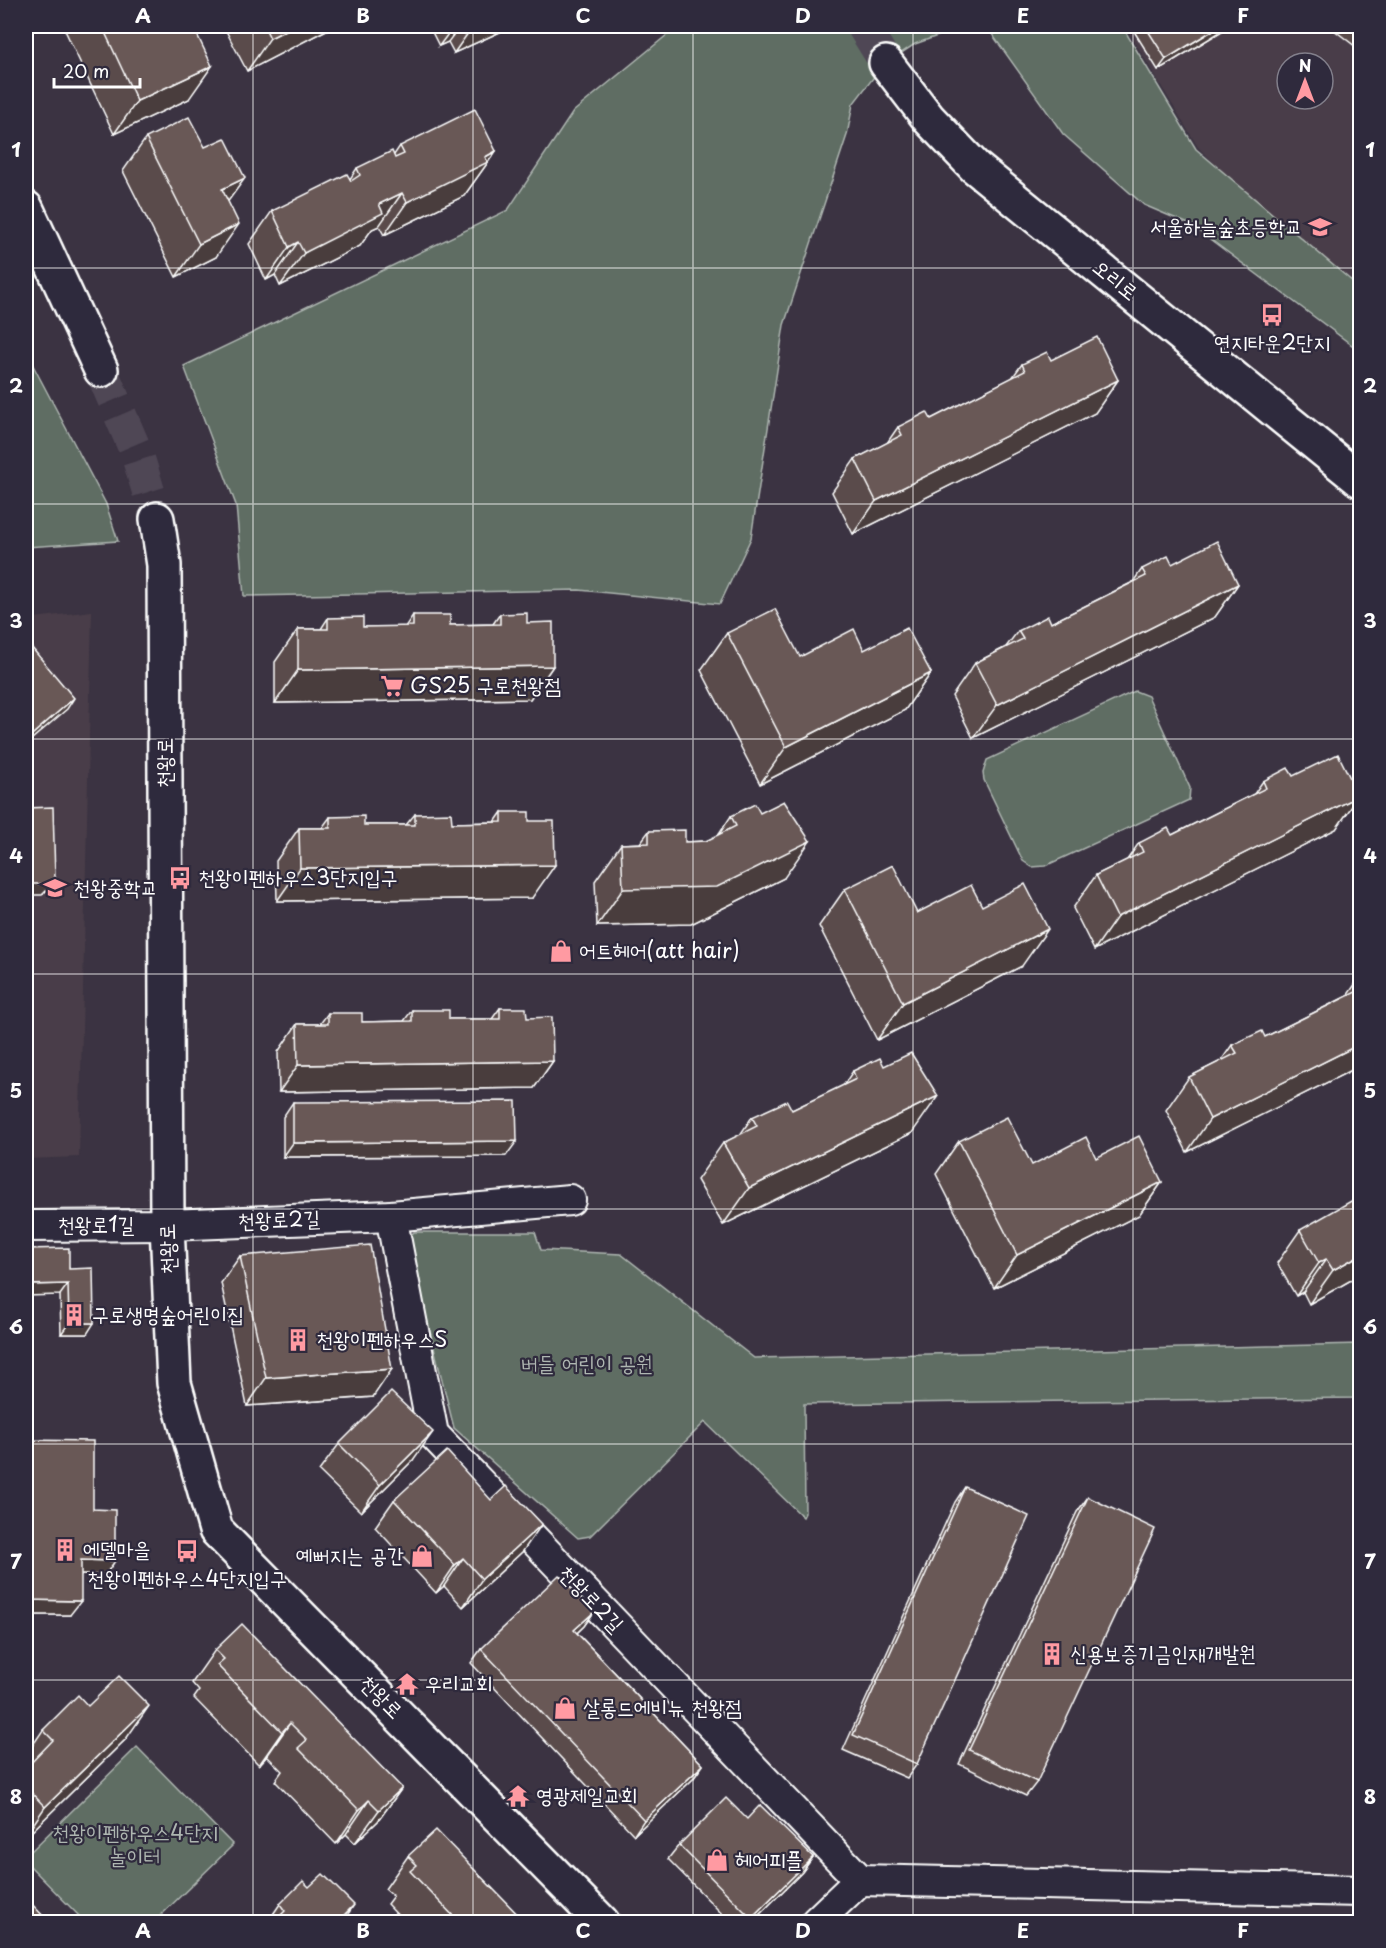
<svg xmlns="http://www.w3.org/2000/svg" width="1386" height="1948" viewBox="0 0 1386 1948" font-family="'Playpen Sans','Poor Story',sans-serif">
	<style>
		.built { fill: #493e48; fill-rule: evenodd }
		.green { fill: #5e6d63; stroke: #aeb6b1; stroke-width: 1.5 }
		.lines { fill: none; stroke-linecap: round; stroke-linejoin: round }
		.secondary-tunnel { stroke: #4f4755; stroke-width: 33; stroke-dasharray: 33 16; stroke-linecap: butt }
		.street-casing { stroke: #fff; stroke-width: 34 }
		.secondary-casing { stroke: #fff; stroke-width: 38 }
		.street { stroke: #2f2a3d; stroke-width: 30 }
		.secondary { stroke: #2f2a3d; stroke-width: 33 }
		.wall { fill: #5a4c4b; stroke: #fff; stroke-width: 1.5 }
		.shaded-wall { fill: #4a3e3d; stroke: #fff; stroke-width: 1.5 }
		.building { fill: #695857; stroke: #fff; stroke-width: 1.5 }
		.grid { fill: none; stroke: #fff; stroke-width: 1.5; stroke-opacity: 0.55 }
		.labels { text-anchor: middle; stroke-width: 4.5; stroke-linejoin: round; paint-order: stroke }
		.poi-label { font-size: 21px; fill: #fff; stroke: #2f2a3d; text-anchor: start }
		.street-label { font-size: 21px; fill: #fff; stroke: #2f2a3d }
		.park-label { font-size: 21px; fill: #aeb6b1; stroke: #2f2a3d }
		.neatline { fill: none; stroke: #fff; stroke-width: 2 }
		.grid-label { font-size: 20px; text-anchor: middle; font-weight: bold; fill: #fff }
	</style>
	<rect width="100%" height="100%" fill="#3b3342"/>
	<filter id="ink" filterUnits="userSpaceOnUse"><feTurbulence type="fractalNoise" baseFrequency=".0167" numOctaves="2"/><feDisplacementMap in="SourceGraphic" scale="12" xChannelSelector="R" yChannelSelector="G"/><feConvolveMatrix kernelMatrix="1 2 1 2 8 2 1 2 1" color-interpolation-filters="sRGB"/></filter>
	<g filter="url(#ink)">
		<g class="built">
			<path d="M1125,26H1360V308L1198,147ZM1287,63H1323V99H1287Z"/>
			<path d="M92,611L79,1157L26,1159V619Z"/>
		</g>
		<g class="green">
			<path d="M678,26H1122L1196,149L1360,288V351L1191,225L1144,205L1063,134L987,27L960,28L915,44L883,65L853,104L847,135L784,325L751,538L720,604L579,590L244,596L236,505L184,366L508,210L573,112Z"/>
			<path d="M26,352L106,504L118,541L26,547Z"/>
			<path d="M1135,691L1148,696L1190,788L1189,800L1045,866L1032,867L1023,861L984,780L983,773L987,760Z"/>
			<path d="M414,1232H535L541,1250L621,1254L754,1358L1360,1344V1398L804,1404L805,1513L803,1517L705,1422L590,1536L578,1538L454,1428L407,1239Z"/>
			<path d="M137,1747L233,1845L154,1922H85L26,1862V1856Z"/>
		</g>
		<g class="lines">
			<g class="secondary-tunnel">
				<path d="M863,26L886,63"/>
				<path d="M101,370L137,454L157,519"/>
			</g>
			<g class="street-casing">
				<g id="street">
					<path d="M391,1216L433,1434L860,1880L816,1922"/>
					<path d="M26,1226L167,1225L391,1216L570,1200"/>
					<path d="M860,1880L1360,1891"/>
				</g>
			</g>
			<g class="secondary-casing">
				<g id="secondary">
					<path d="M886,63L929,119L975,167L1360,480"/>
					<path d="M26,208L101,370"/>
					<path d="M157,519L164,565L167,1225L174,1383L216,1530L602,1922"/>
				</g>
			</g>
			<use href="#street" class="street"/>
			<use href="#secondary" class="secondary"/>
		</g>
		<g class="wall">
			<path d="M63,26H193L189,99L114,134Z"/>
			<path d="M225,26H334L247,71L224,27Z"/>
			<path d="M429,26H513L454,53L448,42L439,46Z"/>
			<path d="M1134,26H1230L1158,70L1132,28Z"/>
			<path d="M1329,26H1360V50Z"/>
			<path d="M146,138L228,201L216,257L176,277L123,171Z"/>
			<path d="M400,146L496,151L464,196L384,235L379,226L372,229L360,246L280,286L275,275L266,280L249,244L272,211L350,179L357,168L394,155Z"/>
			<path d="M1051,360L1118,380L1095,413L853,534L832,492L855,459L887,443L898,427L931,419L1012,378L1022,364Z"/>
			<path d="M1172,564L1238,584L1215,617L973,738L952,696L975,663L1006,647L1018,631L1051,623L1133,582L1142,569Z"/>
			<path d="M500,614L527,623L553,666L530,699L275,703V662L298,629H321L328,618L363,627H405L413,615L450,625L493,624Z"/>
			<path d="M727,633L800,657L864,650L931,673L905,710L760,784L701,670Z"/>
			<path d="M1293,776L1359,796L1336,829L1094,950L1073,908L1096,875L1127,860L1139,843L1172,835L1254,794L1263,781Z"/>
			<path d="M502,812L532,898L277,901L276,861L299,828H322L330,817L364,825H406L415,814L452,823L495,822Z"/>
			<path d="M731,816L784,878L691,924L597,926L595,881L621,844L640,843L649,831L685,842L706,841L718,836Z"/>
			<path d="M845,889L917,913L982,906L1022,966L877,1040L819,926Z"/>
			<path d="M1360,981V1066L1187,1152L1166,1110L1189,1077L1221,1061L1232,1045L1265,1037L1347,996L1356,983Z"/>
			<path d="M500,1008L527,1018L553,1061L534,1088L279,1092L278,1052L297,1024H320L328,1013L362,1022L404,1021L412,1010L449,1019H492Z"/>
			<path d="M853,1071L912,1133L723,1225L697,1180L723,1143L740,1135L752,1117L792,1110L843,1086Z"/>
			<path d="M293,1102L506,1156L283,1157V1117Z"/>
			<path d="M959,1141L1032,1165L1096,1158L1162,1182L1139,1215L994,1288L936,1174Z"/>
			<path d="M1300,1230L1360,1275L1309,1304L1303,1292L1296,1296L1277,1263Z"/>
			<path d="M240,1256L373,1397L247,1406L221,1283Z"/>
			<path d="M69,1269L87,1334H61L60,1295Z"/>
			<path d="M26,1440L93,1509L115,1561L105,1575H81L70,1615H26Z"/>
			<path d="M339,1444L413,1460L361,1512L319,1471Z"/>
			<path d="M965,1487L917,1764L907,1778L843,1750L955,1502Z"/>
			<path d="M1088,1497L1037,1782L1026,1796L959,1764L1077,1512Z"/>
			<path d="M394,1500L523,1551L463,1607L444,1586L436,1593L375,1527Z"/>
			<path d="M594,1612L584,1626L577,1633L703,1765L693,1779L634,1835L471,1663L481,1649Z"/>
			<path d="M215,1650L402,1788L378,1821L355,1843L346,1834L336,1844L275,1781L282,1771L267,1756L259,1765L194,1698L199,1691L192,1683Z"/>
			<path d="M88,1706L126,1739L26,1837V1755L43,1730Z"/>
			<path d="M747,1819L813,1857L802,1872L751,1923H731L668,1859L679,1845Z"/>
			<path d="M408,1856L526,1923H405L387,1904L393,1896L385,1889Z"/>
			<path d="M280,1904L342,1923H267Z"/>
		</g>
		<g class="shaded-wall">
			<path d="M294,26H334L247,71L270,38Z"/>
			<path d="M454,26H460L448,42L439,46Z"/>
			<path d="M473,26H513L454,53Z"/>
			<path d="M1220,26H1230L1158,70L1166,59Z"/>
			<path d="M212,66L189,99L114,134L137,101Z"/>
			<path d="M496,151L464,196L384,235L407,202Z"/>
			<path d="M245,178L221,211L222,189Z"/>
			<path d="M402,193L379,226L372,229L360,246L280,286L304,253L379,204Z"/>
			<path d="M239,224L216,257L176,277L199,244Z"/>
			<path d="M298,242L275,275L266,280L289,247Z"/>
			<path d="M1118,380L1095,413L853,534L876,501Z"/>
			<path d="M1238,584L1215,617L973,738L997,705Z"/>
			<path d="M553,666L530,699L275,703L298,670Z"/>
			<path d="M931,673L905,710L760,784L786,747Z"/>
			<path d="M74,698L67,709L26,744V740Z"/>
			<path d="M1359,796L1336,829L1094,950L1117,917Z"/>
			<path d="M810,841L784,878L691,924L597,926L623,889Z"/>
			<path d="M555,865L532,898L277,901L300,868Z"/>
			<path d="M55,878L48,889L42,895H26V884Z"/>
			<path d="M1048,929L1022,966L877,1040L903,1003Z"/>
			<path d="M1360,1044V1066L1187,1152L1210,1119Z"/>
			<path d="M553,1061L534,1088L279,1092L298,1065Z"/>
			<path d="M938,1096L912,1133L723,1225L749,1188Z"/>
			<path d="M517,1141L506,1156L283,1157L293,1143Z"/>
			<path d="M1162,1182L1139,1215L994,1288L1017,1255Z"/>
			<path d="M1360,1255V1275L1309,1304L1333,1270Z"/>
			<path d="M1326,1259L1303,1292L1296,1296L1319,1263Z"/>
			<path d="M68,1284L60,1295L26,1296V1285Z"/>
			<path d="M69,1323H94L87,1334H61Z"/>
			<path d="M392,1369L373,1397L247,1406L266,1378Z"/>
			<path d="M433,1432L413,1460L361,1512L380,1485Z"/>
			<path d="M542,1524L523,1551L463,1607L482,1579Z"/>
			<path d="M463,1558L444,1586L436,1593L455,1565Z"/>
			<path d="M81,1560L115,1561L105,1575H71Z"/>
			<path d="M27,1600L81,1601L70,1615H26V1602Z"/>
			<path d="M594,1612L584,1626L564,1645L574,1630Z"/>
			<path d="M149,1706L126,1739L26,1837V1835L45,1807Z"/>
			<path d="M290,1723L267,1756L259,1765L282,1732Z"/>
			<path d="M703,1765L693,1779L634,1835L644,1820Z"/>
			<path d="M402,1788L378,1821L355,1843L379,1810Z"/>
			<path d="M369,1800L346,1834L336,1844L359,1810Z"/>
			<path d="M813,1857L802,1872L751,1923H748L751,1918Z"/>
			<path d="M354,1905L342,1923H336Z"/>
		</g>
		<g class="building">
			<path d="M102,26H193L212,66L137,101Z"/>
			<path d="M264,26H294L270,38Z"/>
			<path d="M1145,26H1220L1166,59Z"/>
			<path d="M1351,26H1360V33Z"/>
			<path d="M475,109L496,151L485,157L488,162L407,202L402,193L379,204L383,213L304,253L298,242L289,247L272,211L347,174L351,181L360,175L357,168L392,151L395,158L404,154L400,146Z"/>
			<path d="M189,117L205,147L225,138L245,178L222,189L239,224L199,244L146,138Z"/>
			<path d="M1097,337L1118,380L876,501L855,459L902,435L898,427L927,412L931,419L1025,371L1022,364L1047,352L1051,360Z"/>
			<path d="M1217,541L1238,584L997,705L975,663L1023,639L1018,631L1048,616L1051,623L1146,576L1142,569L1168,556L1172,564Z"/>
			<path d="M775,609L800,657L854,629L864,650L907,628L931,673L786,747L727,633Z"/>
			<path d="M527,613V623L553,622V666L298,670V629H328V618L363,617V627L413,626V615H450V625L500,624V614Z"/>
			<path d="M26,641L74,698L26,740Z"/>
			<path d="M1338,754L1359,796L1117,917L1096,875L1143,852L1139,843L1168,828L1172,835L1266,788L1263,781L1288,768L1293,776Z"/>
			<path d="M784,801L810,841L717,887L623,889L621,844L649,843V831L685,830V842L706,841L736,826L731,816L755,804L760,813Z"/>
			<path d="M53,807L55,878L49,884H26V808Z"/>
			<path d="M502,812H529V821H554L555,865L300,868L299,828H330V817L364,816V825H415V814L451,813L452,823L502,822Z"/>
			<path d="M893,865L917,913L971,885L982,906L1025,884L1048,929L903,1003L845,889Z"/>
			<path d="M1360,981V1044L1210,1119L1189,1077L1237,1053L1232,1045L1262,1031L1265,1037L1360,990L1356,983Z"/>
			<path d="M500,1008H526L527,1018L552,1017L553,1061L298,1065L297,1024H328V1013H362V1022L412,1021V1010H449V1019H500Z"/>
			<path d="M911,1053L938,1096L749,1188L723,1143L757,1126L752,1117L787,1101L792,1110L856,1079L853,1071L880,1058L884,1066Z"/>
			<path d="M516,1101L517,1141L293,1143V1102Z"/>
			<path d="M1007,1117L1032,1165L1086,1137L1096,1158L1139,1136L1162,1182L1017,1255L959,1141Z"/>
			<path d="M1360,1196V1255L1333,1270L1326,1259L1319,1263L1300,1230Z"/>
			<path d="M370,1245L392,1369L266,1378L240,1256Z"/>
			<path d="M69,1248V1269L93,1268L94,1323H69L68,1284L26,1285V1249Z"/>
			<path d="M391,1392L433,1432L380,1485L339,1444Z"/>
			<path d="M26,1440L93,1441V1509L115,1510V1561L81,1560V1601L27,1600V1565L26,1564Z"/>
			<path d="M447,1451L491,1500L506,1486L542,1524L482,1579L463,1558L455,1565L394,1500Z"/>
			<path d="M965,1487L1029,1516L917,1764L853,1735Z"/>
			<path d="M1088,1497L1155,1529L1037,1782L969,1750Z"/>
			<path d="M559,1575L594,1612L574,1630L703,1765L644,1820L481,1649Z"/>
			<path d="M242,1624L402,1788L379,1810L369,1800L359,1810L298,1748L307,1740L290,1723L282,1732L217,1665L224,1659L215,1650Z"/>
			<path d="M119,1676L149,1706L45,1807L26,1787V1768L53,1740L43,1730L78,1695L88,1706Z"/>
			<path d="M726,1798L747,1819L760,1805L813,1857L751,1918L679,1845Z"/>
			<path d="M436,1830L526,1923H460L410,1871L417,1865L408,1856Z"/>
			<path d="M323,1874L354,1905L336,1923H273L285,1911L280,1904L303,1881L309,1887Z"/>
			<path d="M26,1889L30,1894L26,1898L48,1921L46,1923H26Z"/>
		</g>
	</g>
	<path class="grid" d="M253,26V1922M473,26V1922M693,26V1922M913,26V1922M1133,26V1922M26,268H1360M26,504H1360M26,739H1360M26,974H1360M26,1209H1360M26,1444H1360M26,1680H1360"/>
	<defs>
		<g id="school-bare" transform="scale(1.8)"><path d="M0-5L7-2L0 1L-7-2ZM-4 1L0 2.5L4 1V4Q0 6-4 4Z" fill="#ff9aa2" stroke="#2f2a3d" stroke-width="2.5" paint-order="stroke"/></g>
		<g id="bus-bare" transform="scale(1.8)"><path d="M-5-6H5V4H4V6H2V4H-2V6H-4V4H-5ZM-3.5-4V0h7V-4ZM-3.5 1.2v1.5H-2V1.2ZM2 1.2v1.5H3.5V1.2Z" fill="#ff9aa2" stroke="#2f2a3d" stroke-width="2.5" paint-order="stroke"/></g>
		<g id="supermarket-bare" transform="scale(1.8)"><path d="M-6-5.5h2.5l.6 2H6L4.5 2H-2.5L-4.4-4H-6ZM-1.5 3.2a1.3 1.3 0 1 0 .1 0ZM3 3.2a1.3 1.3 0 1 0 .1 0Z" fill="#ff9aa2" stroke="#2f2a3d" stroke-width="2.5" paint-order="stroke"/></g>
		<g id="shop-bare" transform="scale(1.8)"><path d="M-5-2.5h2.3a2.7 3.5 0 0 1 5.4 0H5L5.5 6h-11ZM-1.5-2.5h3a1.5 2.3 0 0 0-3 0Z" fill="#ff9aa2" stroke="#2f2a3d" stroke-width="2.5" paint-order="stroke"/></g>
		<g id="building-bare" transform="scale(1.8)"><path d="M-4-6H4V6H1V3H-1V6H-4ZM-2.5-4.3h1.7v1.8h-1.7ZM.8-4.3h1.7v1.8H.8ZM-2.5-1h1.7V.8h-1.7ZM.8-1h1.7V.8H.8Z" fill="#ff9aa2" stroke="#2f2a3d" stroke-width="2.5" paint-order="stroke"/></g>
		<g id="temple-bare" transform="scale(1.8)"><path d="M0-6L5-2H3V0L6.5 2.5H4V6H1.5V3h-3V6H-4V2.5H-6.5L-3 0V-2H-5Z" fill="#ff9aa2" stroke="#2f2a3d" stroke-width="2.5" paint-order="stroke"/></g>
	</defs>
	<g fill-rule="evenodd">
		<use href="#school-bare" x="1320" y="227"/>
		<use href="#bus-bare" x="1272" y="315"/>
		<use href="#supermarket-bare" x="392" y="686"/>
		<use href="#bus-bare" x="180" y="878"/>
		<use href="#school-bare" x="55" y="888"/>
		<use href="#shop-bare" x="561" y="951"/>
		<use href="#building-bare" x="74" y="1315"/>
		<use href="#building-bare" x="298" y="1340"/>
		<use href="#building-bare" x="65" y="1550"/>
		<use href="#bus-bare" x="187" y="1551"/>
		<use href="#shop-bare" x="422" y="1556"/>
		<use href="#building-bare" x="1052" y="1654"/>
		<use href="#temple-bare" x="407" y="1684"/>
		<use href="#shop-bare" x="565" y="1708"/>
		<use href="#temple-bare" x="518" y="1796"/>
		<use href="#shop-bare" x="717" y="1860"/>
	</g>
	<g class="labels">
		<g class="poi-label">
			<text x="1302" y="234" text-anchor="end">서울하늘숲초등학교</text>
			<text x="1272" y="350" text-anchor="middle">연지타운2단지</text>
			<text x="410" y="693">GS25 구로천왕점</text>
			<text x="198" y="885">천왕이펜하우스3단지입구</text>
			<text x="73" y="895">천왕중학교</text>
			<text x="579" y="958">어트헤어(att hair)</text>
			<text x="92" y="1322">구로생명숲어린이집</text>
			<text x="316" y="1347">천왕이펜하우스S</text>
			<text x="83" y="1557">에델마을</text>
			<text x="404" y="1563" text-anchor="end">예뻐지는 공간</text>
			<text x="187" y="1586" text-anchor="middle">천왕이펜하우스4단지입구</text>
			<text x="1070" y="1661">신용보증기금인재개발원</text>
			<text x="425" y="1691">우리교회</text>
			<text x="583" y="1715">살롱드에비뉴 천왕점</text>
			<text x="536" y="1803">영광제일교회</text>
			<text x="735" y="1867">헤어피플</text>
		</g>
		<g class="street-label">
			<text transform="translate(1115 280) rotate(39)" y="7">오리로</text>
			<text transform="translate(165 763) rotate(-90)" y="7">천왕로</text>
			<text transform="translate(279 1220) rotate(-2)" y="7">천왕로2길</text>
			<text x="96" y="1232">천왕로1길</text>
			<text transform="translate(168 1249) rotate(-92)" y="7">천왕로</text>
			<text transform="translate(591 1599) rotate(46)" y="7">천왕로2길</text>
			<text transform="translate(381 1697) rotate(45)" y="7">천왕로</text>
		</g>
		<g class="park-label">
			<text x="587" y="1371">버들 어린이 공원</text>
			<text x="135" y="1840">천왕이펜하우스4단지<tspan x="135" dy="24">놀이터</tspan></text>
		</g>
	</g>
	<rect width="1386" height="1948" fill="none" stroke="#2f2a3d" stroke-width="66"/>
	<g transform="translate(1305 81)"><circle r="28" fill="#2f2a3d" stroke="#827f8b" stroke-width="1.5"/>
	<path d="M0-4.5L10 22L0 15L-10 22Z" fill="#ff9aa2"/>
	<text y="-9" font-size="16" font-weight="bold" text-anchor="middle" fill="#ffffff">N</text>
	</g>
	<path d="M54 78v9h86v-9" fill="none" stroke="#ffffff" stroke-width="3"/>
	<text x="63" y="78" font-size="18" fill="#ffffff" stroke="#2f2a3d" stroke-width="4.5" paint-order="stroke">20 m</text>
	<rect x="33" y="33" width="1320" height="1882" class="neatline"/>
	<g class="grid-label">
		<text x="143" y="23">A</text>
		<text x="363" y="23">B</text>
		<text x="583" y="23">C</text>
		<text x="803" y="23">D</text>
		<text x="1023" y="23">E</text>
		<text x="1243" y="23">F</text>
		<text x="16" y="157">1</text>
		<text x="1370" y="157">1</text>
		<text x="16" y="393">2</text>
		<text x="1370" y="393">2</text>
		<text x="16" y="628">3</text>
		<text x="1370" y="628">3</text>
		<text x="16" y="863">4</text>
		<text x="1370" y="863">4</text>
		<text x="16" y="1098">5</text>
		<text x="1370" y="1098">5</text>
		<text x="16" y="1334">6</text>
		<text x="1370" y="1334">6</text>
		<text x="16" y="1569">7</text>
		<text x="1370" y="1569">7</text>
		<text x="16" y="1804">8</text>
		<text x="1370" y="1804">8</text>
		<text x="143" y="1938">A</text>
		<text x="363" y="1938">B</text>
		<text x="583" y="1938">C</text>
		<text x="803" y="1938">D</text>
		<text x="1023" y="1938">E</text>
		<text x="1243" y="1938">F</text>
	</g>
</svg>
